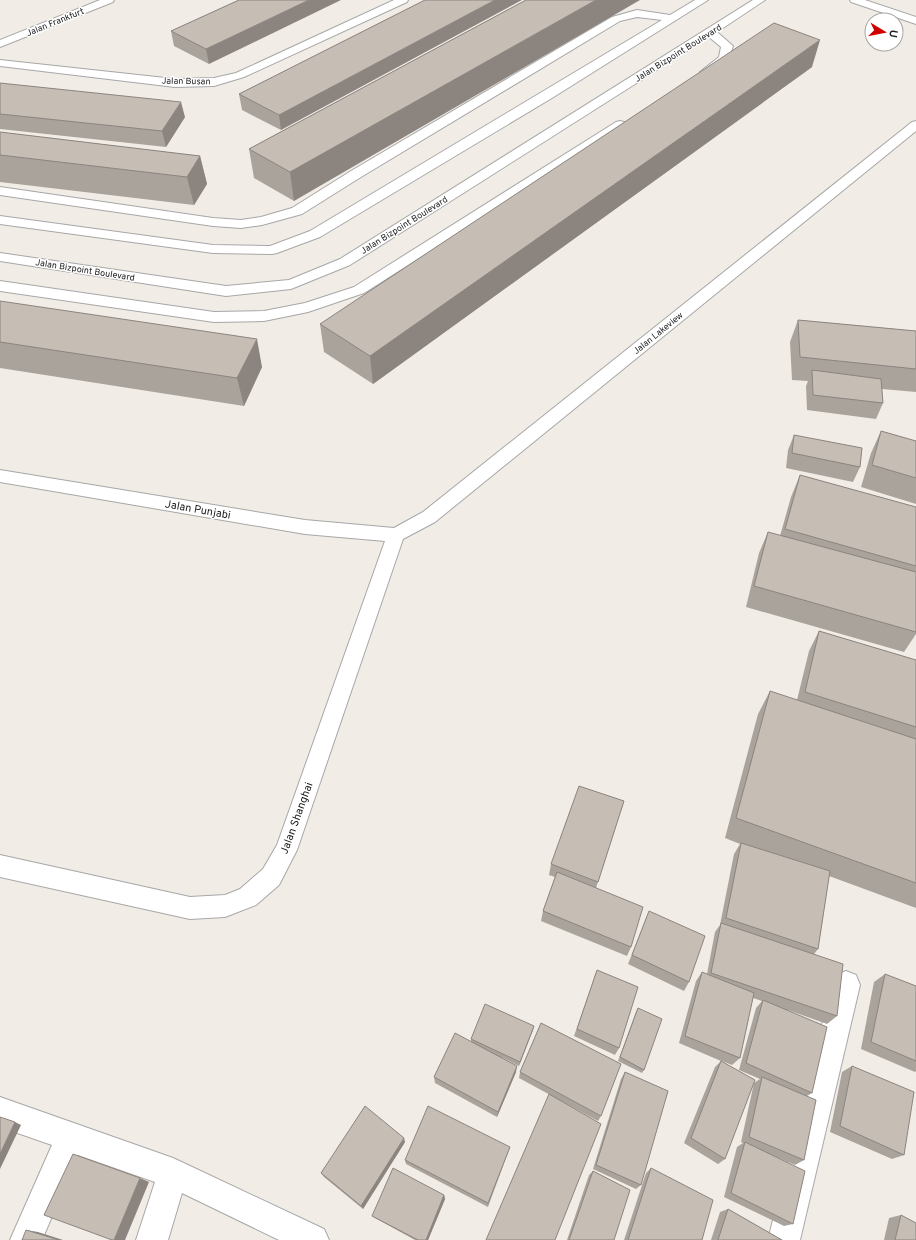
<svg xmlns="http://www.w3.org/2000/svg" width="916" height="1240" viewBox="0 0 916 1240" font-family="Overpass,sans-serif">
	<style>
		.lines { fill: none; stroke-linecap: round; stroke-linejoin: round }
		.lane-casing { stroke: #a7a7a7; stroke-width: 2 }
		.street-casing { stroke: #a7a7a7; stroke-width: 2 }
		.lane { fill: #fff; fill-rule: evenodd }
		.street { fill: #fff; fill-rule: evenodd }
		.wall { fill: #aaa39c }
		.shaded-wall { fill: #8b847f }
		.building { fill: #c6bdb5; stroke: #8b847f }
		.labels { text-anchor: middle; stroke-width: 3; stroke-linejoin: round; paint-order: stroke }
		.far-street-label { font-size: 9px; fill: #202020; stroke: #fff }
		.street-label { font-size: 11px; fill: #202020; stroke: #fff }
	</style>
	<rect width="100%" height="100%" fill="#f1ede6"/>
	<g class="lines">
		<g class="lane-casing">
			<g id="lane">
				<path d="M100,0H114L113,2L0,47V40Z"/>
				<path d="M394,0H408L407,2L244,77L214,86L175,87L0,66V60L175,79L214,78L236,73Z"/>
				<path d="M695,0H708L552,98L320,237L277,253L272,254L213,253L0,224V216L213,245L270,246L310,231L662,20L637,17L620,21L361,177L302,214L262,225L241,228L213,226L0,195V187L213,218L241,220L261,217L292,208L351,171L612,17L637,10L670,15Z"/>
				<path d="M753,0H765L717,32L733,46L728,60L710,74H702L700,72L719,57L721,47L709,37L350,265L291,289L226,296L0,261V253L226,286L289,280L340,259Z"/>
				<path d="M850,0H865L916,17V24L851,2Z"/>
				<path d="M620,121L624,122L626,125L624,128L364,293L308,312L264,321L214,322L0,291V281L214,312L264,311L305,303L354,287L616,122Z"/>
				<path d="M916,121V131L435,522L403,539L297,850L279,885L256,905L225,917L190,919L0,877V855L190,897L225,895L240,889L263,869L277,845L385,541L305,534L0,482V470L305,520L394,528L423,512L912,122Z"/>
			</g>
		</g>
		<g class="street-casing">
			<g id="street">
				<path d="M846,971L856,975L860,985L800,1240H768L832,985L836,975Z"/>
				<path d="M0,1097L173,1158L324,1229L329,1240H279L182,1193L168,1240H136L155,1182L78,1155L42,1240H10L52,1145L0,1127Z"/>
			</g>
		</g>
		<use href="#lane" class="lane"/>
		<use href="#street" class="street"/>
	</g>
	<g class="wall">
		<path d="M239,0L209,64L174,46L171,31Z"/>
		<path d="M425,0L281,130L242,110L239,94Z"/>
		<path d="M526,0L294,201L254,178L249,149Z"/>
		<path d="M812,67L373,384L324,352L320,324Z"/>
		<path d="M0,83L185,117L166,147L0,129Z"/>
		<path d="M0,132L200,156L207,184L194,205L0,182Z"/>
		<path d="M0,301L262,367L244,406L0,368Z"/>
		<path d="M798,320L916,331V392L882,389L883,403L876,419L807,410L806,386L808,381L792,380L790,342Z"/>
		<path d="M881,431L916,441V504L861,487L871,453Z"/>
		<path d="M794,435L860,467L853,482L786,468L788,450Z"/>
		<path d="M800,475L916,507V634L904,652L746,607L759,553L768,532L780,536L791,497Z"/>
		<path d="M819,631L916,660V908L829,876L818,949L814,954L837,1016L827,1024L788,1010L812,1093L807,1096L804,1160L795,1165L769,1154L793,1224L784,1226L724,1197L737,1147L743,1143L741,1142L754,1083L760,1079L739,1070L756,1008L762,1001L753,998L740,1058L732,1065L722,1061L725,1159L718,1164L684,1143L715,1067L721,1061L679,1043L696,981L702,972L707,974L715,932L720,925L734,854L740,844L725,838L758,714L770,691L797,700L809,651Z"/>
		<path d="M624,801L596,888L631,947L627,956L541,921L543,911L555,877L549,875L551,864Z"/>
		<path d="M649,911L689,982L684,991L628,964L645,921Z"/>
		<path d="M597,970L619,1048L615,1055L574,1036Z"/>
		<path d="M885,974L916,986V1071L915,1072L861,1049L874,982Z"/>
		<path d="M638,1008L644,1070L642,1073L618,1061L636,1012Z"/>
		<path d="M534,1026L519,1066L501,1057L516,1072L497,1117L435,1083L434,1077L471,1042V1039Z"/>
		<path d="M852,1066L904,1155L892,1159L830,1132L842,1072Z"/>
		<path d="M520,1072L601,1116L598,1121L519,1078Z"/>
		<path d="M625,1072L641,1185L636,1189L593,1169L621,1079Z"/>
		<path d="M405,1142L363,1209L324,1177L321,1173Z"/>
		<path d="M510,1147L488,1207L406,1164L405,1160Z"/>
		<path d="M651,1168L702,1240H624L646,1173Z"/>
		<path d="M593,1171L614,1240H567L589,1175Z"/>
		<path d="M444,1195L445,1199L428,1240H415L375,1218L372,1216Z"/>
		<path d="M728,1209L782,1240H711L720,1212Z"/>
		<path d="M901,1215L916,1240H884L889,1218Z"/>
	</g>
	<g class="shaded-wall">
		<path d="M309,0H341L209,64L206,49Z"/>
		<path d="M495,0H522L281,130L279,115Z"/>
		<path d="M596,0H640L294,201L290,172Z"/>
		<path d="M820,40L812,67L373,384L370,356Z"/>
		<path d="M181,102L185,117L166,147L162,131Z"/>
		<path d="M200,156L207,184L194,205L187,177Z"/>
		<path d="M257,339L262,367L244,406L237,378Z"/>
		<path d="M534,1026L533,1030L519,1066L520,1062Z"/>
		<path d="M517,1066L516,1072L497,1117L498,1112Z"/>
		<path d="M15,1122L21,1125L0,1169V1154Z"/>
		<path d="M404,1138L405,1142L363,1209L361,1206Z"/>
		<path d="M140,1178L149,1182L125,1240H114Z"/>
		<path d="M444,1195L445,1199L428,1240H426Z"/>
		<path d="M26,1230L38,1232L63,1240H59Z"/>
	</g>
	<g class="building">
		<path d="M239,0H309L206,49L171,31Z"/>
		<path d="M425,0H495L279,115L239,94Z"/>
		<path d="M526,0H596L290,172L249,149Z"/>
		<path d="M774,23L820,40L370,356L320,324Z"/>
		<path d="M0,83L181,102L162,131L0,114Z"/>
		<path d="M0,132L200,156L187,177L0,155Z"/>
		<path d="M0,301L257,339L237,378L0,342Z"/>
		<path d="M798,320L916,331V369L800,357Z"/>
		<path d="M812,370L881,379L883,403L813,395Z"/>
		<path d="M881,431L916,441V478L872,465Z"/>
		<path d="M794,435L862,448L860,467L792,453Z"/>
		<path d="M800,475L916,507V566L785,529Z"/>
		<path d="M768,532L916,572V632L754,586Z"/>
		<path d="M819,631L916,660V727L805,692Z"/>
		<path d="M770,691L916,739V883L736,818Z"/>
		<path d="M579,786L624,801L598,882L551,864Z"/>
		<path d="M741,843L830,871L818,949L726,918Z"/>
		<path d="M557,872L643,907L631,947L543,911Z"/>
		<path d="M649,911L705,936L689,982L632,955Z"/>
		<path d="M721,923L843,964L837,1016L711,973Z"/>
		<path d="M597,970L638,987L619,1048L577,1029Z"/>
		<path d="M702,972L754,993L740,1058L685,1036Z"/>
		<path d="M885,974L916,986V1061L871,1042Z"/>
		<path d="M763,1000L827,1027L812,1093L746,1063Z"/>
		<path d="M485,1004L534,1026L520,1062L471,1039Z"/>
		<path d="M638,1008L662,1019L644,1070L620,1057Z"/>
		<path d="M541,1023L621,1064L601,1116L520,1072Z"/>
		<path d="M455,1033L517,1066L498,1112L434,1077Z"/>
		<path d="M721,1061L755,1080L725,1159L691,1138Z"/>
		<path d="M852,1066L914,1092L904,1155L840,1126Z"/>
		<path d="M625,1072L668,1091L641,1185L596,1165Z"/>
		<path d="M762,1077L816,1100L804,1160L749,1137Z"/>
		<path d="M549,1094L601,1124L555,1240H486Z"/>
		<path d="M365,1106L404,1138L361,1206L321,1173Z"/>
		<path d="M428,1106L510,1147L488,1203L405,1160Z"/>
		<path d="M0,1117L15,1122L0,1154Z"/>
		<path d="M745,1142L805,1171L793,1224L731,1193Z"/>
		<path d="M73,1154L140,1178L114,1240H112L44,1215Z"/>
		<path d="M393,1168L444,1195L426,1240H418L372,1216Z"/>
		<path d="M651,1168L713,1200L702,1240H628Z"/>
		<path d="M593,1171L630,1190L614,1240H569Z"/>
		<path d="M728,1209L782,1240H718Z"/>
		<path d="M901,1215L916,1223V1240H895Z"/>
		<path d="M26,1230L59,1240H22Z"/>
	</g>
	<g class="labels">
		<g class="far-street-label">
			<text transform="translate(55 22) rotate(-22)" y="3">Jalan Frankfurt</text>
			<text transform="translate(678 53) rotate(-32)" y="3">Jalan Bizpoint Boulevard</text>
			<text transform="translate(186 81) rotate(1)" y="3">Jalan Busan</text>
			<text transform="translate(404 225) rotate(-32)" y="3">Jalan Bizpoint Boulevard</text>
			<text transform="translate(85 270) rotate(9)" y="3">Jalan Bizpoint Boulevard</text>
			<text transform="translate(658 333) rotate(-39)" y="3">Jalan Lakeview</text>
		</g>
		<g class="street-label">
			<text transform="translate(198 509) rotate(10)" y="4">Jalan Punjabi</text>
			<text transform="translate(296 818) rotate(-70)" y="4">Jalan Shanghai</text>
		</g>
	</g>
	<g transform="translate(884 32) rotate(100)"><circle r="19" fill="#ffffff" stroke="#a6a6a6"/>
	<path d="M0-3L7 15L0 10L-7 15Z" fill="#d00000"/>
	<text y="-6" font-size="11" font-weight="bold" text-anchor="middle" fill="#202020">U</text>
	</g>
</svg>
